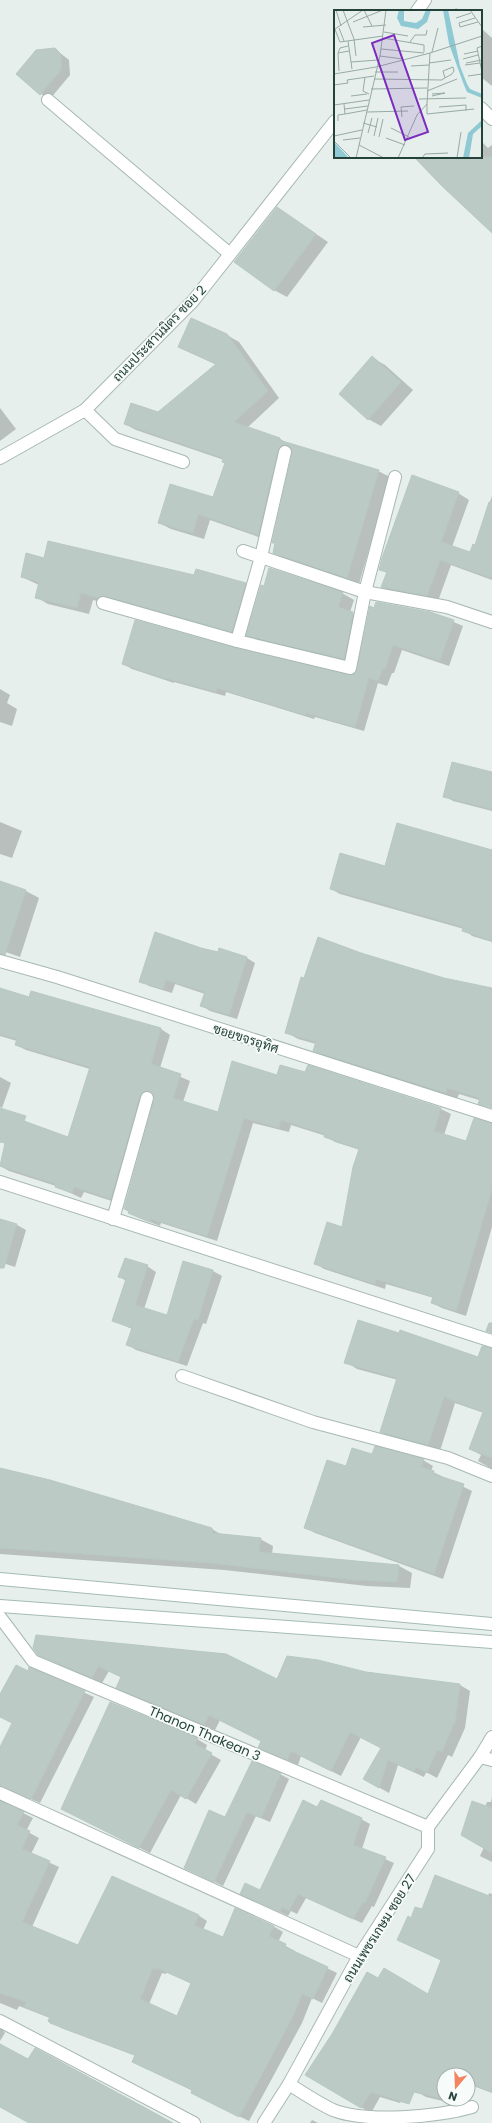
<svg xmlns="http://www.w3.org/2000/svg" width="492" height="2123" viewBox="0 0 492 2123" font-family="Poppins,Sarabun,sans-serif">
	<style>
		.shadow { fill: #0003; fill-rule: evenodd }
		.building { fill: #bbcac4; stroke: #b8c9c2; fill-rule: evenodd }
		.lines { fill: none; stroke-linecap: round; stroke-linejoin: round }
		.service-casing { stroke: #a8b8b2; stroke-width: 14 }
		.minor-casing { stroke: #a8b8b2; stroke-width: 14 }
		.tertiary-casing { stroke: #a8b8b2; stroke-width: 14 }
		.secondary-casing { stroke: #a4bbb3; stroke-width: 14 }
		.service { stroke: #fff; stroke-width: 12 }
		.minor { stroke: #fff; stroke-width: 12 }
		.tertiary { stroke: #fff; stroke-width: 12 }
		.secondary { stroke: #fff; stroke-width: 12 }
		.labels { text-anchor: middle; stroke-width: 3.5; stroke-linejoin: round; paint-order: stroke }
		.street-label { font-size: 13px; fill: #24423a; stroke: #f7fbf9 }
		.inset-road { fill: none; stroke: #98aaa4; stroke-width: 1 }
		.view { fill: #7b2cbf; fill-opacity: 0.15; stroke: #7b2cbf; stroke-width: 2 }
		.inset-edge { fill: none; stroke: #24423a; stroke-width: 2 }
	</style>
	<rect width="100%" height="100%" fill="#e6efeb"/>
	<g class="shadow">
		<path d="M456,8L460,11H453Z"/>
		<path d="M481,28L492,38V86L481,77Z"/>
		<path d="M55,49L69,60L70,75L50,99L41,94Z"/>
		<path d="M481,141L488,148L492,145V232L416,157H481Z"/>
		<path d="M277,208L328,242L287,297L274,290Z"/>
		<path d="M227,335L239,342L279,398L247,428L279,438L288,444L378,471L390,477L359,584L285,559L274,553L276,544L273,542L294,452L289,457L270,541L210,520L204,539L171,529L159,523L214,498L226,463L224,460L136,430L125,424L158,413L217,365L179,347Z"/>
		<path d="M372,358L385,365L413,390L381,426L368,419Z"/>
		<path d="M0,408L16,429L0,441Z"/>
		<path d="M458,493L469,500L452,547L470,554L475,546L492,496V580L451,565L438,601L393,593L382,587L387,573L380,569Z"/>
		<path d="M45,559L245,584L257,590L244,638L93,600L89,614L48,604L36,597L39,585L22,577Z"/>
		<path d="M342,593L354,600L350,612L365,620L356,665L259,642L248,635Z"/>
		<path d="M375,609L430,612L463,626L449,666L402,650L394,673H392L387,686L378,683L364,731L315,717L314,719L226,692L225,696L174,682V683L132,669L123,664L235,649L353,676L358,670Z"/>
		<path d="M0,689L10,695L7,703L17,709L12,726L0,722Z"/>
		<path d="M492,773V811L453,801L445,796Z"/>
		<path d="M0,822L22,831L12,858L0,854Z"/>
		<path d="M492,851V942L472,936L464,929L340,894L331,889L385,867Z"/>
		<path d="M0,882L26,891L39,898L20,957L0,950Z"/>
		<path d="M201,949L247,958L255,963L237,1019L210,1011L201,1005L205,994L175,984L172,993L149,986L140,981Z"/>
		<path d="M361,954L444,979L492,989V1104L459,1094L457,1099L325,1057L314,1050L316,1044L298,1039L286,1032L305,980Z"/>
		<path d="M0,989L30,999L32,992L161,1029L170,1035L160,1068L190,1081L183,1102L218,1113L278,1077L305,1074L308,1066L441,1109L451,1114L444,1135L467,1142L492,1129V1227L466,1316L442,1308L432,1303L434,1298L386,1284L385,1289L324,1269L315,1263L343,1228L360,1150L335,1142L326,1136L291,1125L289,1132L253,1123L217,1241L161,1223L160,1226L139,1218L125,1209L155,1096L149,1101L121,1204L84,1192L81,1198L56,1186L9,1171L0,1166L13,1119L68,1138L90,1069L26,1050L16,1045L17,1041L0,1036Z"/>
		<path d="M0,1077L11,1083L2,1108L0,1107Z"/>
		<path d="M0,1220L17,1225L26,1230L15,1267L0,1262Z"/>
		<path d="M184,1262L213,1271L222,1276L206,1324L203,1323L187,1366L136,1350L128,1345L132,1329L114,1321L126,1281L120,1277L147,1266L156,1272L144,1309L167,1316Z"/>
		<path d="M492,1350V1469L478,1461L481,1455L470,1449L484,1413L455,1403L440,1451L392,1438L381,1432L398,1380L357,1369L346,1362L478,1358Z"/>
		<path d="M373,1456L423,1460L433,1466L431,1471L472,1491L443,1579L315,1533L305,1527L347,1468Z"/>
		<path d="M0,1469L212,1529L222,1535L260,1539L273,1546L272,1554L399,1566L412,1573L410,1588L367,1586L224,1570L0,1554Z"/>
		<path d="M38,1654L277,1680L365,1673L460,1685L470,1691L465,1728L452,1757L448,1755L437,1778L426,1772L424,1777L398,1765L389,1793L364,1779L382,1748L361,1737L341,1776L301,1756L298,1765L270,1753L260,1747L262,1741L220,1720L215,1730L128,1693L118,1688L122,1677L109,1671L102,1683Z"/>
		<path d="M29,1668L94,1697L40,1803L13,1791L6,1792L2,1800L5,1804L33,1818L26,1831L39,1838L31,1854L59,1867L32,1927L79,1946L198,1915L207,1921L203,1930L224,1938L273,1926L283,1932L278,1942L295,1951L294,1952L337,1973L322,2003L312,1998L302,2023L249,2121L201,2098L193,2090L143,2067L133,2062L136,2056L61,2028L51,2022L50,2018L19,2006L17,2010L0,2003V1750L13,1723L0,1716V1696L29,1673ZM167,1972L192,1984L178,2017L149,2004L162,1973L166,1974Z"/>
		<path d="M197,1739L207,1745L205,1751L221,1760L196,1804L181,1795L150,1853L62,1809Z"/>
		<path d="M280,1774L289,1779L270,1822L256,1816L223,1886L185,1868L226,1818Z"/>
		<path d="M492,1797V1862L480,1856L484,1847L485,1807L487,1802H491Z"/>
		<path d="M361,1819L370,1824L362,1849L394,1863L374,1907L372,1906L362,1923L306,1898L297,1914L291,1911L288,1916L250,1898Z"/>
		<path d="M489,1893L492,1894V2093L468,2084V2075H444V2099H454L451,2103L426,2097L417,2092L429,2058L400,2103L380,2097L371,2113L306,2075L378,1980L428,1995L441,1960L408,1945L411,1919L423,1911L488,1897Z"/>
		<path d="M0,2026L5,2033L0,2041Z"/>
		<path d="M0,2045L29,2061L36,2049L172,2123H32L0,2105Z"/>
		<path d="M312,2120L318,2123H310Z"/>
	</g>
	<g class="building">
		<path d="M55,48L61,54V70L40,95L16,74L36,50Z"/>
		<path d="M414,157H492V233L443,187Z"/>
		<path d="M277,207L316,234L274,291L234,262Z"/>
		<path d="M191,318L227,334L268,391L234,422L280,438L279,440L379,470L347,578L273,553L275,543H272L292,454V449L287,445H282L278,450L258,535L198,514L193,533L158,523L170,484L213,497L225,463L222,462L223,458L124,424L131,403L158,412L216,364L178,347Z"/>
		<path d="M372,356L401,382L368,420L339,394Z"/>
		<path d="M412,475L459,492L441,542L470,552L473,544L475,545L489,502H492V578L440,560L427,596L381,587L387,572L379,570L382,558Z"/>
		<path d="M48,541L194,575L196,569L246,583L232,632L105,596L98,598L81,593L77,608L35,598L39,582L21,577L26,553L44,558Z"/>
		<path d="M269,568L343,592L338,607L353,612L344,659L246,636L261,585L264,586Z"/>
		<path d="M376,602L430,612L454,620L440,661L393,645L385,669L383,668L378,681L369,678L355,727L306,713L305,715L217,688L216,692L165,678V679L122,664L135,620L235,648L352,675L357,669L370,606L374,608Z"/>
		<path d="M452,762L492,772V809L443,797Z"/>
		<path d="M397,823L492,850V941L462,931L463,927L330,889L340,853L385,866Z"/>
		<path d="M0,881L26,890L5,955L0,954Z"/>
		<path d="M155,932L201,948L218,952L219,948L247,957L229,1015L200,1006L205,992L166,980L163,989L139,982Z"/>
		<path d="M318,937L361,953L444,978L492,988V1108L478,1104L480,1098L447,1088L446,1093L313,1051L316,1042L285,1033L301,977L304,978Z"/>
		<path d="M0,988L29,997L31,991L161,1028L151,1064L181,1074L173,1098L218,1112L232,1061L277,1075L280,1065L305,1072L308,1065L441,1108L434,1131L466,1141L474,1118L492,1123V1189L456,1311L431,1303L433,1297L376,1279L375,1284L314,1264L327,1222L342,1227L353,1167L359,1149L324,1137L325,1134L281,1120L279,1128L244,1118L207,1236L151,1219L150,1222L128,1213L129,1211L124,1209L154,1100V1096L149,1091H145L140,1096L111,1199L74,1187L72,1193L55,1187L56,1184L0,1166L5,1143L0,1142V1108L26,1116L24,1121L68,1137L90,1067L15,1045L17,1039L0,1034Z"/>
		<path d="M0,1219L17,1224L4,1268H0Z"/>
		<path d="M125,1258L148,1265L135,1305L167,1315L183,1261L213,1270L198,1320L194,1319L178,1362L126,1345L132,1328L112,1321L126,1279L118,1277Z"/>
		<path d="M358,1320L399,1333L400,1330L478,1357L482,1346L492,1348V1458L469,1449L483,1412L444,1397L428,1445L380,1432L397,1378L344,1363Z"/>
		<path d="M489,1323H492V1333L486,1331Z"/>
		<path d="M375,1446L424,1459L421,1467L434,1471L433,1474L464,1484L434,1574L304,1528L327,1460L346,1466L352,1448L372,1454Z"/>
		<path d="M0,1468L50,1480L212,1528V1533L261,1538L259,1552L399,1565L397,1582L354,1580L211,1563L0,1548Z"/>
		<path d="M36,1635L226,1654L277,1679L287,1656L318,1660L366,1672L460,1684L455,1723H454L442,1752L437,1750L427,1773L416,1767L414,1772L388,1760L379,1788L363,1779L381,1748L350,1732L331,1771L291,1751L287,1760L258,1748L261,1741L209,1715L204,1725L116,1688L121,1677L98,1666L92,1678L38,1655L33,1648Z"/>
		<path d="M16,1665L28,1671L29,1667L85,1691L31,1799L0,1786V1747L12,1723L0,1717V1694Z"/>
		<path d="M110,1702L198,1738L195,1744L212,1753L186,1799L171,1790L139,1848L61,1809Z"/>
		<path d="M252,1761L281,1773L261,1818L247,1812L214,1882L184,1868L209,1810L225,1817Z"/>
		<path d="M303,1800L317,1807L321,1800L362,1818L353,1845L386,1857L365,1903L363,1902L353,1919L298,1894L289,1911L282,1907L280,1912L240,1894L245,1883L260,1890Z"/>
		<path d="M0,1801L24,1812L17,1825L30,1831L22,1849L50,1861L22,1922L78,1945L112,1876L199,1915L194,1925L223,1937L235,1908L274,1926L269,1936L286,1944L285,1947L328,1967L313,1999L302,1994L292,2018L239,2117L191,2093L192,2090L132,2062L135,2055L50,2023L48,2021L50,2017L24,2007L26,2002L0,1993ZM153,1968L156,1970L157,1968L191,1983L177,2016L140,1999Z"/>
		<path d="M472,1801L492,1808V1853L461,1835Z"/>
		<path d="M435,1875L492,1897V2092L468,2083V2075H444V2099L414,2092L409,2104L371,2092L361,2108L305,2075L332,2034L367,1972L378,1978L384,1968L428,1994L441,1960L397,1940L408,1916L411,1918L415,1907L422,1909Z"/>
		<path d="M0,2044L28,2059L35,2048L173,2123H29L0,2107Z"/>
	</g>
	<g class="lines">
		<g class="service-casing">
			<g id="service">
				<path d="M48,100L230,254"/>
				<path d="M481,108L492,119"/>
				<path d="M85,410L115,439L183,462"/>
				<path d="M243,551L365,592L447,607L492,622"/>
				<path d="M103,603L237,641L350,668L365,592L395,477"/>
				<path d="M237,641L261,557L285,452"/>
				<path d="M0,1182L492,1341"/>
				<path d="M113,1219L147,1098"/>
				<path d="M0,1617L33,1661L428,1827"/>
			</g>
		</g>
		<g class="minor-casing">
			<g id="minor">
				<path d="M417,11L425,0"/>
				<path d="M0,458L85,410L193,301L335,121"/>
				<path d="M0,961L57,977L492,1116"/>
				<path d="M182,1376L313,1422L448,1458L492,1476"/>
				<path d="M480,1757L492,1760"/>
				<path d="M0,1793L359,1956"/>
				<path d="M0,2021L194,2123"/>
				<path d="M289,2084C303,2093 318,2103 333,2110C366,2123 437,2117 472,2107"/>
			</g>
		</g>
		<g class="tertiary-casing">
			<path id="tertiary" d="M264,2123L289,2084L359,1956L428,1849V1827L480,1757L492,1737"/>
		</g>
		<g class="secondary-casing">
			<g id="secondary">
				<path d="M0,1579L492,1624"/>
				<path d="M0,1606L492,1642"/>
			</g>
		</g>
		<use href="#service" class="service"/>
		<use href="#minor" class="minor"/>
		<use href="#tertiary" class="tertiary"/>
		<use href="#secondary" class="secondary"/>
	</g>
	<g class="labels">
		<g class="street-label">
			<text transform="translate(159 333) rotate(-46)" y="5">ถนนประสานมิตร ซอย 2</text>
			<text transform="translate(246 1038) rotate(18)" y="5">ซอยขจรอุทิศ</text>
			<text transform="translate(205 1733) rotate(23)" y="5">Thanon Thakean 3</text>
			<text transform="translate(379 1928) rotate(-58)" y="5">ถนนเพชรเกษม ซอย 27</text>
		</g>
	</g>
	<g transform="translate(334 10)">
		<rect width="148" height="148" fill="#e6efeb"/>
		<path d="M65,0H70V11L82,13L88,9L92,0H97L93,12L84,19L67,16L63,8ZM109,0H114L126,56L133,74L136,79L148,84V88L133,82L130,75L115,34ZM148,110V116L139,124L135,148H129L134,123ZM0,132L15,148H1Z" fill="#8ec9d4"/>
		<path class="inset-road" d="M2,0L7,16M9,0L20,29L22,46M30,0L38,16M136,0L148,17M122,8L137,3M141,8L125,13L126,17L144,12M19,12L49,0M0,17L6,32L49,26M29,17L52,15M5,18L10,31M1,19L29,0M50,22L74,26M49,28L90,35V42M14,31L18,59M76,32L81,25H92L93,20M148,36L143,38L148,62M47,39L90,43M98,42L104,18M4,43L6,38L14,36M130,44L144,41M46,46L69,49M129,49L144,45M17,52L44,50M95,53L117,50M132,53L148,50M131,55L146,53M77,56L95,55M5,61L4,43L15,41M41,62H64M0,64L42,57L96,43L148,26M134,66L148,64M31,67L29,81L35,84M40,69L108,70L109,69L118,64L120,61L119,57L109,61L111,68M0,75L14,73L13,70L40,66M37,79L93,78M93,81L123,69M98,84L111,83L98,86M17,86L33,84M85,89L132,88M93,94V104L140,99M0,95L35,90M105,97L132,95V101M11,99L34,96M33,102L74,101M11,104L33,100M68,107L67,97L80,96M4,111V105L11,104L10,94M29,113L43,117M57,118L75,127M34,123L38,108M0,126L28,120M40,126L44,108M45,127L49,109M52,128L71,135M9,130L26,128M0,131L17,148M25,135L50,148M22,148L46,46L52,0M64,148L83,105L93,94L96,43M88,148L91,144L114,143M123,148L127,122"/>
		<path class="view" d="M60,25L94,122L71,130L38,33Z"/>
		<rect width="148" height="148" class="inset-edge"/>
	</g>
	<g transform="translate(456 2087) rotate(199)"><circle r="19" fill="#f7fbf9" stroke="#a3b1ad"/>
	<path d="M0-3L7 15L0 10L-7 15Z" fill="#f4845f"/>
	<text y="-6" font-size="11" font-weight="bold" text-anchor="middle" fill="#24423a">N</text>
	</g>
</svg>
